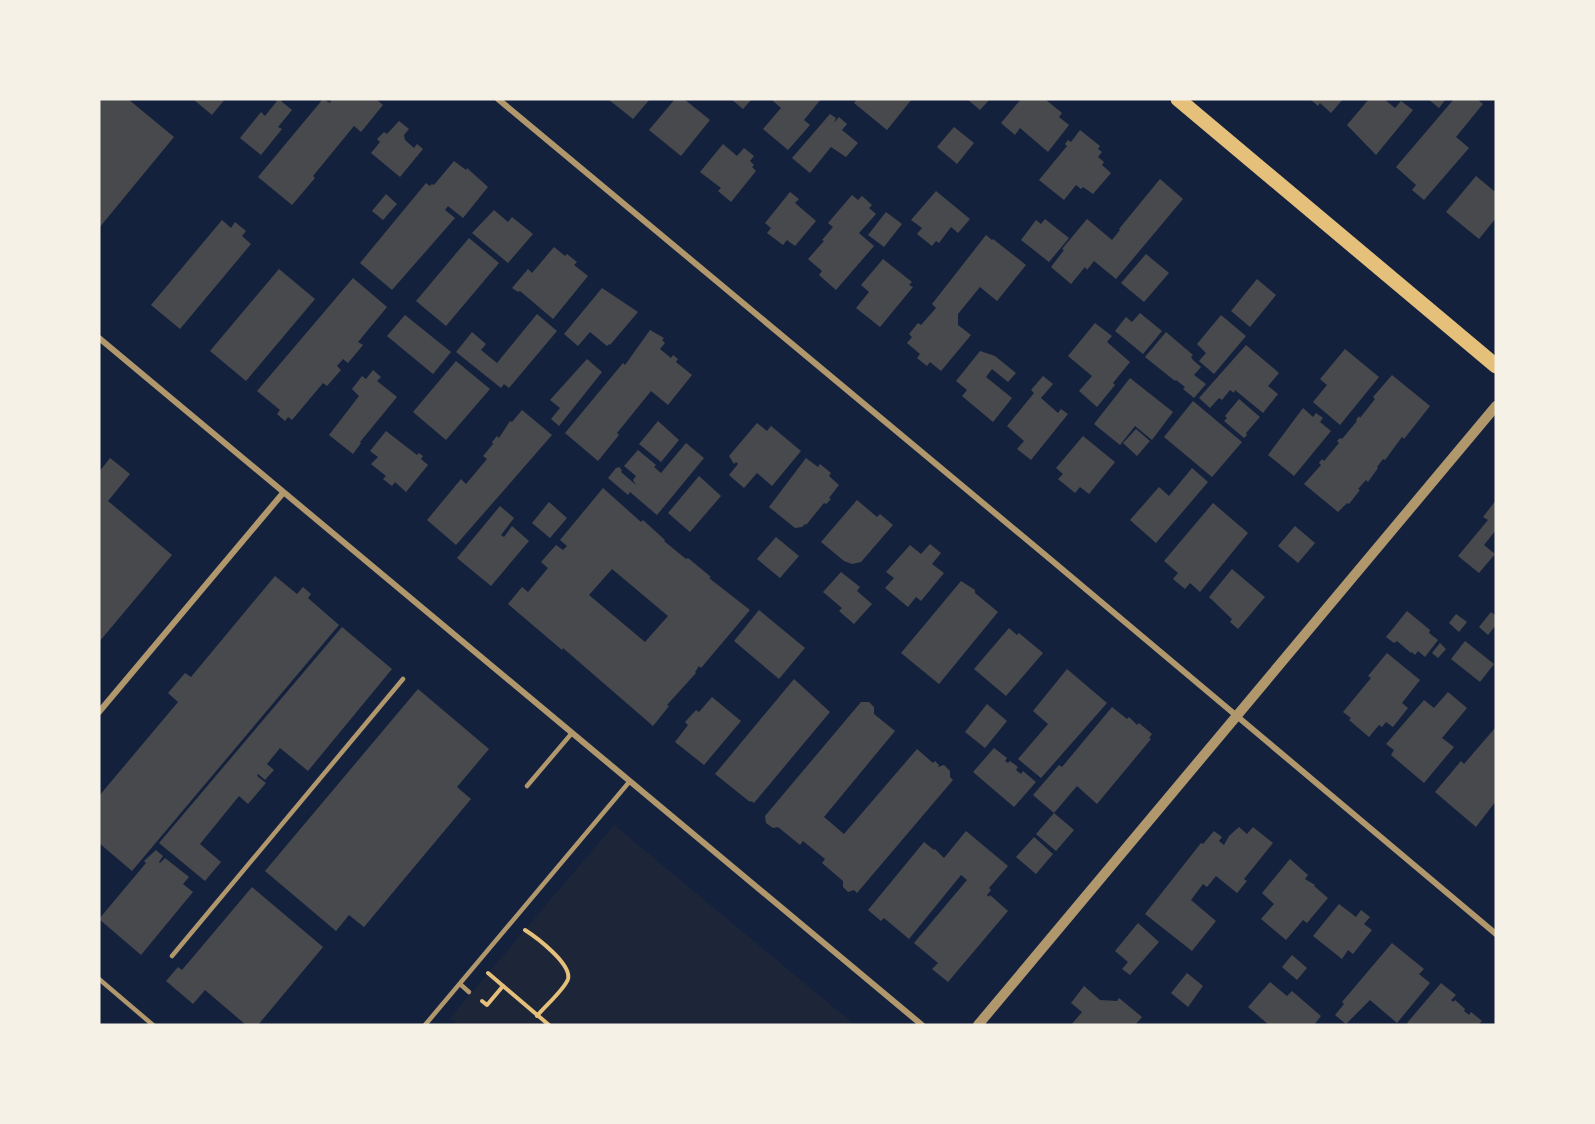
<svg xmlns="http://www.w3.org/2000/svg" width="1595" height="1124" viewBox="0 0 1595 1124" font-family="Arial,sans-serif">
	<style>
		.green { fill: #1d2539 }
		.building { fill: #48494c; fill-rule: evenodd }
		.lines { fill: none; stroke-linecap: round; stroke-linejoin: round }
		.path { stroke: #e5c07b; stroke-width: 4 }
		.service { stroke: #b1986c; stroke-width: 4.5 }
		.minor { stroke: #b1986c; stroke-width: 6 }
		.tertiary { stroke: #b1986c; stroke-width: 10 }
		.primary { stroke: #e5c07b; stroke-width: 15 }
	</style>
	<rect width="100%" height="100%" fill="#14213d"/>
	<path class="green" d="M614,825L855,1025H458L450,1018Z"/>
	<g class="building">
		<path d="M99,99H128L174,137L99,228Z"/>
		<path d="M193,99H225L212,115Z"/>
		<path d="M274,99H283L281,101L292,110L278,127L282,129L261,155L240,138L261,112L265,116L277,101Z"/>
		<path d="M323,99L330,103L332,99H376L383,105L361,132L354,126L313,176L315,178L292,205L258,177Z"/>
		<path d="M608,99H650L633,119Z"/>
		<path d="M675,99H684L710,120L681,156L649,130Z"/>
		<path d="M731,99H752L743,109Z"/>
		<path d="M774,99H821L804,120L810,125L788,150L763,129L781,108L773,101Z"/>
		<path d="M857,99H912L887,130L854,103Z"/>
		<path d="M967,99H990L980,110Z"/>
		<path d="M1021,99H1045L1062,113L1059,117L1069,125L1048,152L1020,128L1015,135L1001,123Z"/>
		<path d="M1310,99H1343L1331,113L1320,103L1318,106Z"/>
		<path d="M1369,99H1384L1395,108L1401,101L1413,110L1376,155L1347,125Z"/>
		<path d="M1428,99H1446L1439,108Z"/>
		<path d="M1454,99H1477L1483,104L1456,137L1469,148L1424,200L1412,190L1416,185L1396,167Z"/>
		<path d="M830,114L836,118L834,123L839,117L847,124L842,130L858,143L846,157L831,147L810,173L792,158Z"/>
		<path d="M399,121L409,129L404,135L405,140L414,148L417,144L423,149L400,177L371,153L380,142L377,139L384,132L387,134Z"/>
		<path d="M954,127L974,143L957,164L937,147Z"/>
		<path d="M1080,130L1100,146L1098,149L1102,152L1098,157L1104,162L1102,165L1111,173L1093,194L1083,187L1081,189L1076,185L1064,200L1039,180L1067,146L1065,144L1068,140L1071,142Z"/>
		<path d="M723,144L737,156L744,148L754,156L750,161L754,165L752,167L756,171L731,202L718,191L721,188L700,172Z"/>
		<path d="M454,161L466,170L467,168L488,187L463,218L448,206L445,210L455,218L392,290L360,263L426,183L430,186L432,184L434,185Z"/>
		<path d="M1476,176L1494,191L1496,188V218L1479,239L1446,212Z"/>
		<path d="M1160,179L1183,199L1116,279L1094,261L1087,270L1085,267L1071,284L1051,267L1064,250L1062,249L1087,219L1112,240L1120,230L1119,229Z"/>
		<path d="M936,191L970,219L958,233L951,227L939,243L936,241L932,246L917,234L922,228L911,220Z"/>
		<path d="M790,192L799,199L795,203L816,221L795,246L787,240L783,245L767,233L771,228L765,223Z"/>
		<path d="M386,194L397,204L383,220L372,211Z"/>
		<path d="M852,195L858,200L862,196L872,205L869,208L876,214L859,233L874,246L836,290L819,275L822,271L808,259L824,241L822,240L833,227L828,223Z"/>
		<path d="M494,210L508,222L512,217L533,234L508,263L472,233Z"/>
		<path d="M886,212L902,224L884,247L868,235Z"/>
		<path d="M1045,219L1069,238L1049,262L1021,240L1036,220L1041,224Z"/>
		<path d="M222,220L231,228L235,222L246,231L242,236L251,244L180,329L151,305Z"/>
		<path d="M986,235L992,240L993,239L1026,265L997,301L980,287L958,314V325L971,335L941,371L930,362L927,366L917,358L920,354L907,343L912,337L909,334L918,323L921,325L936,308L932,304Z"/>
		<path d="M469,238L499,263L446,326L416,301Z"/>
		<path d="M554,247L565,256L567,254L577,262L574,265L588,276L553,319L520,291L518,292L512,288L528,269L532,273Z"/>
		<path d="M1146,254L1169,273L1144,302L1121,283Z"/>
		<path d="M883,259L912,282L909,285L913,287L880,327L856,308L869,292L861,285Z"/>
		<path d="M279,269L315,299L246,381L210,351Z"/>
		<path d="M353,278L387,307L358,342L363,345L348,363L343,359L337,366L341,370L327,386L323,383L292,420L288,417L285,421L277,414L280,410L257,391Z"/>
		<path d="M1257,279L1276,295L1250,327L1231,311Z"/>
		<path d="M602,288L638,312L610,345L609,344L607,346L590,332L578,346L564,334Z"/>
		<path d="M1140,313L1162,331L1143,354L1115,331L1126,317L1132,322Z"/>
		<path d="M537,314L557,331L509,388L504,384L501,388L456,352L472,332L486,344L481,350L497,363Z"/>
		<path d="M405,315L451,352L433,374L387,336Z"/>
		<path d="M1221,315L1246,336L1214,374L1199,361L1206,353L1197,344Z"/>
		<path d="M1095,323L1112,336L1107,342L1130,362L1113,383L1115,385L1097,407L1079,391L1092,376L1068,356Z"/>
		<path d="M650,330L664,338L662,340L665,343L660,349L671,358L673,355L678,359L676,362L692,375L668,405L651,391L617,433L619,435L598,461L565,433L623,363L625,365Z"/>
		<path d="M1166,332L1193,355L1191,357L1193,360L1201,367L1194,375L1206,384L1194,398L1183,389L1185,387L1176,380L1175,381L1145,357Z"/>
		<path d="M1246,345L1279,373L1268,386L1278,394L1263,413L1235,390L1234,393L1230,390L1222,400L1219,398L1210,408L1199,398Z"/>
		<path d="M1345,349L1379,377L1340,425L1313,402L1327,385L1320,379Z"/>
		<path d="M980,351L995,356L1016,373L1008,382L992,369L986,377L1012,398L993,422L962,396L967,390L956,381Z"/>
		<path d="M587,359L602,372L559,426L551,419L560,408L550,400Z"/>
		<path d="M456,361L490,389L446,440L413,412Z"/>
		<path d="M373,370L381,377L377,381L397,397L360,442L361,443L353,454L329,435L359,396L352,389L362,376L366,379Z"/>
		<path d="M1392,375L1430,406L1404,439L1402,437L1385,460L1383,459L1377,467L1378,468L1368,482L1366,480L1358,489L1360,490L1349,504L1347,503L1338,512L1304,484L1321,465L1319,463L1322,459L1324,461L1339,443L1337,441L1340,438L1342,439L1357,421L1356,420L1359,416L1360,418L1375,399L1373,397Z"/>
		<path d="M1043,376L1053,384L1041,398L1058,413L1061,409L1068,414L1031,460L1017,449L1024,441L1007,426L1034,393L1031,390Z"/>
		<path d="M1130,378L1173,412L1152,440L1135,426L1120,445L1094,424Z"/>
		<path d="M1239,399L1260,417L1246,433L1247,435L1244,438L1224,421L1227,418L1225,416Z"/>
		<path d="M1193,401L1242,442L1212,477L1164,437Z"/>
		<path d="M1303,408L1313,417L1316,413L1323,418L1320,422L1331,431L1294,476L1268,455Z"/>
		<path d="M522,410L552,435L456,545L427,520L461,479L466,484L487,459L483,456L493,444L492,442L497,436L499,438L510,421L512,422Z"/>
		<path d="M658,421L679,440L661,462L639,444Z"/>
		<path d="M757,423L767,431L771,426L801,451L772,486L757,473L744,488L729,475L738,464L736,462L734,464L729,456Z"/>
		<path d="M1136,429L1150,441L1137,456L1123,443Z"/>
		<path d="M386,431L417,455L419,453L423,456L421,459L428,465L406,492L395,482L392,486L383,479L386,476L371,464L378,457L370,451Z"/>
		<path d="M1083,436L1115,462L1089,494L1080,487L1075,493L1058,479L1063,474L1056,468Z"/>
		<path d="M686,443L704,458L657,515L630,492L628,495L608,478L616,468L619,467L622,470L621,472L636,485L633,480L636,476L624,466L638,450L656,465L654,467L661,473Z"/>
		<path d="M110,458L130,474L108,501L172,555L99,642V472Z"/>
		<path d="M806,458L818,467L820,464L831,473L829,476L839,485L829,498L831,499L826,504L824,503L806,525L805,524L802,527L795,528L769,507Z"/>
		<path d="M1192,468L1208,482L1156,543L1130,520L1159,487L1169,496Z"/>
		<path d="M699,476L721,496L690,532L668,513Z"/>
		<path d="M603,488L641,522L643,520L665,540L664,541L686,559L688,558L711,577L709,578L750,610L701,668L699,666L695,672L696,673L667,705L669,706L653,726L563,648L562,650L508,604L522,587L528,592L548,568L541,562L556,545L563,550L567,546L560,540ZM612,569L668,616L645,642L589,595Z"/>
		<path d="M857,500L877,517L880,514L893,525L861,562L852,564L844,561L821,542Z"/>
		<path d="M1496,500V530L1484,545L1495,554L1479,573L1458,556L1488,520L1483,517Z"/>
		<path d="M549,502L567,518L550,538L532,523Z"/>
		<path d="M1213,503L1248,533L1200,592L1190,583L1185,589L1173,579L1178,573L1164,561Z"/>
		<path d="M500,506L514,518L501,535L504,537L512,526L529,541L491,586L457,558Z"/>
		<path d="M1295,526L1315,543L1298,563L1278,546Z"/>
		<path d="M776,537L799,556L780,578L757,559Z"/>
		<path d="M930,544L941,553L932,564L944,573L921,601L916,597L908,607L885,588L894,578L886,572L910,545L921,554Z"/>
		<path d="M1232,569L1265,597L1238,629L1230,622L1232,619L1209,597Z"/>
		<path d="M841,572L860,587L857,591L872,604L854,624L839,611L842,608L823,592Z"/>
		<path d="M275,576L297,594L303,587L311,594L308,598L339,625L132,871L99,843V796L178,702L168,693L185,673L191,677Z"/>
		<path d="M961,581L975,590V593L998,612L939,684L901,653Z"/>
		<path d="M759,610L805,648L779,679L734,641Z"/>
		<path d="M1407,611L1430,630L1429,633L1438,640L1425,657L1418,651L1415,655L1412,652L1411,653L1397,641L1394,643L1386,637Z"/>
		<path d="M1491,612L1496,616V625L1488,635L1479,627Z"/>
		<path d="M1456,614L1467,622L1459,632L1449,623Z"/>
		<path d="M342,627L392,669L308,771L280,748L267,764L274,770L265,780L258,774L257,776L266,783L248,804L239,796L200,844L221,862L205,881L159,843Z"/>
		<path d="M1009,628L1017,635L1019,633L1043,653L1006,696L974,669Z"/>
		<path d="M1465,641L1494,664L1480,682L1451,659Z"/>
		<path d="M1440,643L1446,649L1438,658L1432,653Z"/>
		<path d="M1387,653L1420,680L1402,703L1408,708L1393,727L1386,722L1382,727L1379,725L1369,737L1349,720L1351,718L1343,712L1371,678L1368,676Z"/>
		<path d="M1067,669L1107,703L1041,778L1018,759L1048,724L1033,711Z"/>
		<path d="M794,679L830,712L754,803L751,801L750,802L715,774Z"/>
		<path d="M418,689L489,749L457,787L471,799L364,927L349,915L336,931L265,871Z"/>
		<path d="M1448,692L1467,708L1442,738L1454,747L1424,783L1391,755L1394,750L1386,744L1424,700L1434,708Z"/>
		<path d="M712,697L741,721L704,765L675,742L688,725L685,722L696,710L699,712Z"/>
		<path d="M861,702H869L874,707V714L895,731L824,817L844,834L917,749L933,763L935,761L939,765L938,767L944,765L950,771V777L953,780L857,893L854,890L848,892L843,887V881L822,863L825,859L803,841L800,845L778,827L773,828L766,823L765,816Z"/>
		<path d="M987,704L1007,721L985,748L965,732Z"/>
		<path d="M1112,707L1127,719L1129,717L1137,725L1139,723L1152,734L1149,738L1151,739L1097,804L1077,786L1054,813L1033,795L1059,765L1062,767Z"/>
		<path d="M1495,728L1496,801L1476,827L1435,792L1461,761L1464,764Z"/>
		<path d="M994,748L1007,758L1005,761L1008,763L1010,761L1018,767L1016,770L1021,774L1023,771L1036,782L1014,807L973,772Z"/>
		<path d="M1054,813L1074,830L1056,851L1036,834Z"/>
		<path d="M1239,827L1247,834L1253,827L1273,843L1244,879L1247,881L1237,893L1216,876L1207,887L1203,884L1191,900L1216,921L1192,951L1145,914L1201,843L1203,844L1214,831L1222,837L1219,841L1224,845L1229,836Z"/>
		<path d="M966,831L1008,866L989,888L991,890L987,895L989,897L990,895L1008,911L948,982L932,969L938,963L914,943L967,880L961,875L909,939L884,918L881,921L868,910L924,842L934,850L935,849L944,858Z"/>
		<path d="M1034,837L1053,854L1036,874L1016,857Z"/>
		<path d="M156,850L163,856L159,862L160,863L165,858L189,877L183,884L193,892L141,955L99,919L146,863L144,861Z"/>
		<path d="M1290,859L1308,875L1305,879L1315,885L1314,886L1328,898L1307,923L1303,920L1286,940L1261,919L1274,904L1262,893Z"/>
		<path d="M252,887L323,947L258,1025H246L205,990L193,1004L166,981L178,967L182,970Z"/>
		<path d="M1339,904L1356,917L1361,910L1370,917L1364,924L1372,930L1353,954L1348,950L1342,959L1313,936Z"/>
		<path d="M1138,923L1159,942L1130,975L1122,969L1128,962L1115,951Z"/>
		<path d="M1392,943L1424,969L1419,974L1430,983L1397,1023L1370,1000L1346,1024L1335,1015L1344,1004L1342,1002Z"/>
		<path d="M1292,955L1307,968L1297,980L1282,967Z"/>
		<path d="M1187,973L1203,986L1188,1007L1171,993Z"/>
		<path d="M1270,982L1287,996L1292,991L1321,1016L1314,1025H1269L1248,1007Z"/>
		<path d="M1441,983L1456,995L1451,1000L1453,1002L1455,1000L1465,1009L1464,1011L1469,1015L1471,1012L1482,1021L1478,1025H1409L1407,1023Z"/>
		<path d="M1084,986L1100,1000L1117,1001L1119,998L1142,1017L1135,1025H1071L1082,1012L1071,1003Z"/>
	</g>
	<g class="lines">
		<g class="path">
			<path d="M525,930C536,937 572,964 568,979C565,989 544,1007 537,1016"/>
			<path d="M488,973L549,1025"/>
			<path d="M482,1001L487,1005L503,986"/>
		</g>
		<g class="service">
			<path d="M527,786L572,733"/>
			<path d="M172,956L403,679"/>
			<path d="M99,979L153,1025"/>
			<path d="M460,984L469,992"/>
			<path d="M425,1025L630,781"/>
		</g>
		<g class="minor">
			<path d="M498,99L1050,559L1496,934"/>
			<path d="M99,338L922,1025"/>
			<path d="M99,712L283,493"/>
		</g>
		<path class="tertiary" d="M978,1025L1496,406"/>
		<path class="primary" d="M1178,99L1496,366"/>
	</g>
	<rect width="1595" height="1124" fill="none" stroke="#f6f1e7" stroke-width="201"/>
</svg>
